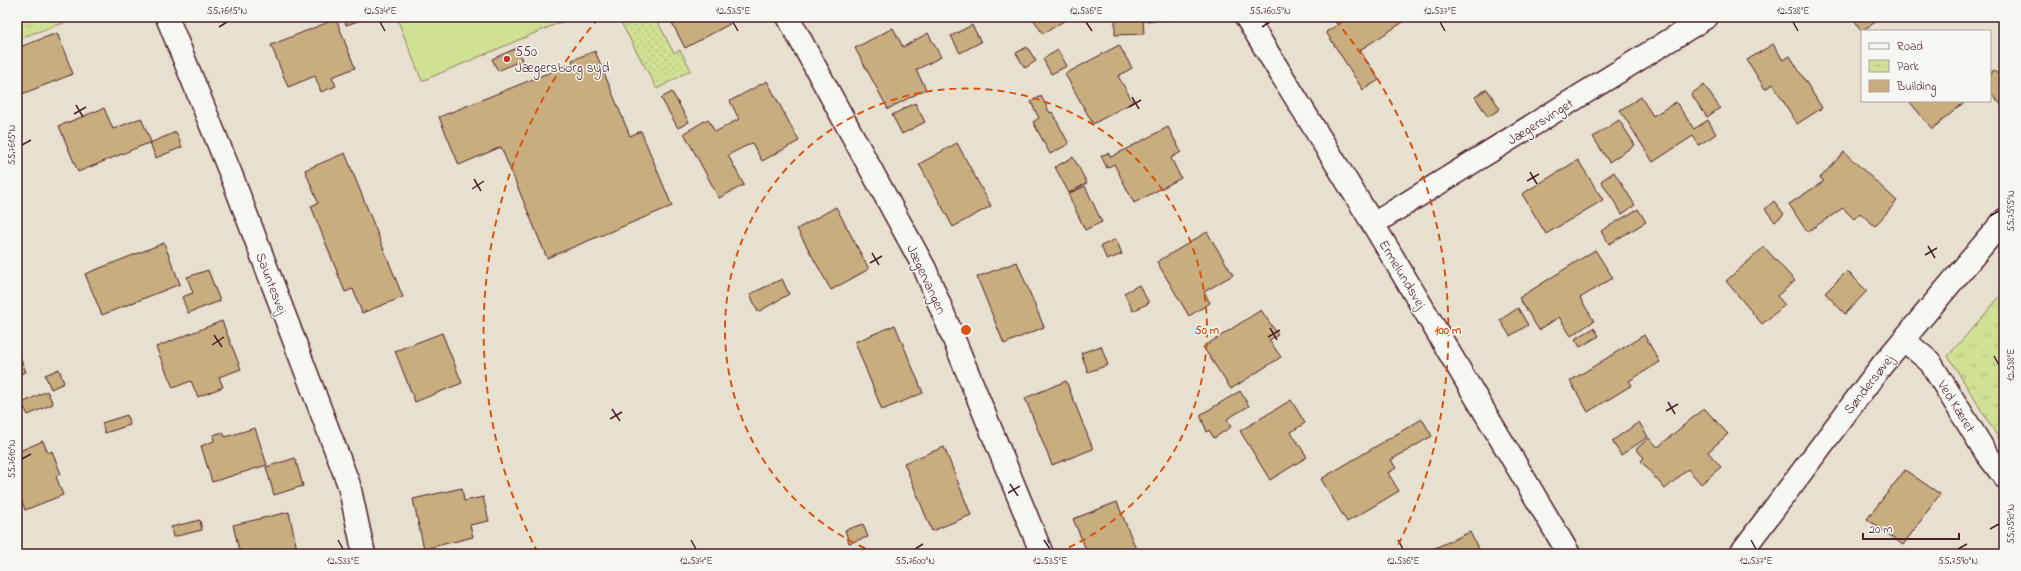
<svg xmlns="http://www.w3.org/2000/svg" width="2021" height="571" viewBox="0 0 2021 571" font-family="'Indie Flower',sans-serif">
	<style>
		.grass { fill: url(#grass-dots); stroke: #8d8060 }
		.park { fill: url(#park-tufts); stroke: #8d8060 }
		.pitch { fill: #d0e094; stroke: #8d8060 }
		.building { fill: #c8ad7e; stroke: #4a1f2b }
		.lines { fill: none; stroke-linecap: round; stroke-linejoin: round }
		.minor-casing { stroke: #4a1f2b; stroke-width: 25 }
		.tertiary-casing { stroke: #4a1f2b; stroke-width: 25 }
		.minor { stroke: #f6f6f2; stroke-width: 22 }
		.tertiary { stroke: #f6f6f2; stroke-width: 22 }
		.ticks { fill: none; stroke: #4a1f2b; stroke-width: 1.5 }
		.ring { fill: none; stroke: #d8530f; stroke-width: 2; stroke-dasharray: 7 5 }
		.poi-dot { fill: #c8321e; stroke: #f6f6f2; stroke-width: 1.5 }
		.labels { text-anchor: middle; stroke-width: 3; stroke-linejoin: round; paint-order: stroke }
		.poi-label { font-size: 14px; fill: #4a1f2b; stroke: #f6f6f2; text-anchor: start }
		.street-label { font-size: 14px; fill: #4a1f2b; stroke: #f6f6f2 }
		.centre { fill: #d8530f; stroke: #f6f6f2; stroke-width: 2 }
		.ring-label { font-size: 12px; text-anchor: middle; font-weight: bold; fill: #d8530f; stroke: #f6f6f2; stroke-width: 3; stroke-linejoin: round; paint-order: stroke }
		.neatline { fill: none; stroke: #4a1f2b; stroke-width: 1.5 }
		.ticks-label { font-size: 10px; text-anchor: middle; fill: #4a1f2b }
	</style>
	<defs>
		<pattern id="grass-dots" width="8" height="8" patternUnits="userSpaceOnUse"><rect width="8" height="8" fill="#d0e094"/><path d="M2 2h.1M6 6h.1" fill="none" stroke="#b4c080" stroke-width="1.8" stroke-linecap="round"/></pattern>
		<pattern id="park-tufts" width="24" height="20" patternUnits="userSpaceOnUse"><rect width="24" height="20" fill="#d0e094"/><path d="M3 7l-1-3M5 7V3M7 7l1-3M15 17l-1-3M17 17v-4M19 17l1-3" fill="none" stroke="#b4c080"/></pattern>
	</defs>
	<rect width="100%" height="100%" fill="#e8e0cf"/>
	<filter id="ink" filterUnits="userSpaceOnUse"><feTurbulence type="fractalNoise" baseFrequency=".025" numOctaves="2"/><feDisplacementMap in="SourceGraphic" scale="8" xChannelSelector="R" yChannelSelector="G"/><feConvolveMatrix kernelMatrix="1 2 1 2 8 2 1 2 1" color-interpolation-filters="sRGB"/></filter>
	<g filter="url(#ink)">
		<path class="grass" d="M618,17H655L674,53L680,50L691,70L657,89Z"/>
		<g class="park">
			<path d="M17,17H81L17,39Z"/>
			<path d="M2004,292V447L1948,356Z"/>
		</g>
		<path class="pitch" d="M407,17H573L422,81L398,21Z"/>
		<g class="building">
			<path d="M344,17H366L367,18L346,25Z"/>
			<path d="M669,17H727L730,24L685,48Z"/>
			<path d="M1032,17H1070L1043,34Z"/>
			<path d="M1141,17H1169V20L1143,21L1144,34L1115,35V20H1141Z"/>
			<path d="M1350,17H1411L1360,50L1379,80L1363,90L1326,32Z"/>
			<path d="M1853,17H1884L1861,31Z"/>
			<path d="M336,19L355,68L332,77L336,86L321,92L315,76L288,87L271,45Z"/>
			<path d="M972,25L981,42L960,53L951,36Z"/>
			<path d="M893,28L903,47L928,33L941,57L916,70L926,89L888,109L855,48Z"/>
			<path d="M57,33L73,74L17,96V48Z"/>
			<path d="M1773,44L1783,60L1790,56L1822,108L1797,124L1773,84L1765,89L1747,60Z"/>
			<path d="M1119,45L1132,68L1118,76L1133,102L1093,124L1065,74Z"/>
			<path d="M1027,47L1036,61L1025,68L1016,53Z"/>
			<path d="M517,48L522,60L498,71L492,59Z"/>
			<path d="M1058,50L1067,66L1051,74L1043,59Z"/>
			<path d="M595,51L630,136L641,131L672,206L547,258L501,147L459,165L439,117L573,63L572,60Z"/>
			<path d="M1994,70L2004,81V108L1990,92V73Z"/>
			<path d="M767,81L799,141L762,161L752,143L728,155L744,185L719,198L684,133L708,119L715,132L739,119L730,101Z"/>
			<path d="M1704,85L1720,108L1707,117L1691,94Z"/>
			<path d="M1487,89L1500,109L1488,117L1475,97Z"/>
			<path d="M672,92L689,122L678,128L661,98Z"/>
			<path d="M1041,96L1050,113L1052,112L1069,144L1050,154L1033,122L1039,118L1031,102Z"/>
			<path d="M1641,97L1653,116L1676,102L1694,129L1708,120L1716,134L1699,145L1693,136L1653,162L1620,110Z"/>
			<path d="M1909,101H1966L1932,129Z"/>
			<path d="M915,103L925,122L902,134L892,115Z"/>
			<path d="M104,108L113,129L141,118L151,142L78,172L59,126Z"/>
			<path d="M1619,120L1635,145L1609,162L1593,137Z"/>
			<path d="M1168,127L1181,152L1171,158L1181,178L1134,203L1114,164L1107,168L1101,156L1108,153L1111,157Z"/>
			<path d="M176,132L182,147L156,158L150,143Z"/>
			<path d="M957,143L991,206L953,227L919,164Z"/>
			<path d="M1844,152L1897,201L1875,226L1860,213L1854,219L1843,208L1807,232L1789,204L1824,181L1820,178Z"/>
			<path d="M345,153L403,297L362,313L353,289L345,292L311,206L318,203L305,170Z"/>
			<path d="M1073,157L1087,183L1069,193L1055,167Z"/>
			<path d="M1578,160L1603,200L1546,234L1522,194Z"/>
			<path d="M1614,172L1635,205L1622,214L1601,181Z"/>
			<path d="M1085,186L1102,222L1085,230L1068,194Z"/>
			<path d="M1774,201L1784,214L1775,222L1765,209Z"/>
			<path d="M836,207L869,269L831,290L797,229Z"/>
			<path d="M1638,209L1646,222L1609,244L1601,231Z"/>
			<path d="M1207,232L1233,275L1204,292L1210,303L1189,316L1157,262Z"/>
			<path d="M1116,239L1122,254L1107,260L1101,246Z"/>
			<path d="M164,243L180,284L102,315L85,274Z"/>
			<path d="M1764,247L1795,281L1777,296L1785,305L1762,324L1726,281Z"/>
			<path d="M1595,250L1613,278L1580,298L1594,321L1571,336L1559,317L1539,330L1519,298Z"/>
			<path d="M1017,262L1044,327L1004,344L977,277Z"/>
			<path d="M208,270L220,301L188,313L182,297L193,293L187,277Z"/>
			<path d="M1847,271L1867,291L1845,314L1825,293Z"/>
			<path d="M782,279L789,294L758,312L750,294Z"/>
			<path d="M1139,285L1149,303L1133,311L1124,293Z"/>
			<path d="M1518,308L1528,325L1510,336L1500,320Z"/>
			<path d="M1261,310L1278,335L1269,340L1281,357L1231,389L1203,347Z"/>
			<path d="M222,321L241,369L219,377L223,387L198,397L191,381L173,388L156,347Z"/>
			<path d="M895,325L923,393L882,410L855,342Z"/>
			<path d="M1594,328L1599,336L1580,347L1575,339Z"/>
			<path d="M442,333L462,383L415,402L395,351Z"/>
			<path d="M1644,335L1660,362L1629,381L1632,385L1588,412L1570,381Z"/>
			<path d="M1101,346L1108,365L1088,372L1081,353Z"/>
			<path d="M17,350L26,372L17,375Z"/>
			<path d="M59,369L64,383L51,389L45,375Z"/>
			<path d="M1066,381L1093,449L1052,465L1025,398Z"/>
			<path d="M47,391L53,404L28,415L22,403Z"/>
			<path d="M1240,391L1249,406L1227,419L1231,427L1214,438L1209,430L1207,432L1200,415Z"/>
			<path d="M1291,400L1305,423L1291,432L1307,457L1270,480L1240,431Z"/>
			<path d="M1704,408L1728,434L1708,452L1721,467L1701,484L1688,469L1665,489L1641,461L1644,458L1636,449L1649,438L1658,447Z"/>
			<path d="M127,415L130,425L105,433L102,423Z"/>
			<path d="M1422,419L1432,436L1391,460L1396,468L1388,473L1399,491L1347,522L1321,479Z"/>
			<path d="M1639,422L1648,437L1621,455L1612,441Z"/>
			<path d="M255,428L267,465L212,482L201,446L214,441L213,435L223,432L225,437Z"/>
			<path d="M43,441L48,453L52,451L61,474L56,476L63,495L25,510L17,489V452Z"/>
			<path d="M944,447L971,515L932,531L904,463Z"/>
			<path d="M295,458L303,486L274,495L266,467Z"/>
			<path d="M1905,470L1940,494L1903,545L1867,519Z"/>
			<path d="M462,488L464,501L483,497L489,521L470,525L473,537L424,549L413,499Z"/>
			<path d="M1117,502L1138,554H1088L1073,519Z"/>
			<path d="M289,512L298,554H240L233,525Z"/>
			<path d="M200,520L202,530L173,537L171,527Z"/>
			<path d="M863,524L868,537L849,543L845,530Z"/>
			<path d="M1470,532L1481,554H1435L1433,549Z"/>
		</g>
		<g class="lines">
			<g class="minor-casing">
				<g id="minor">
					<path d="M167,17L232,177L349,485L364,554"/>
					<path d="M788,17L925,269L1042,554"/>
					<path d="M1373,224L1707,17"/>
					<path d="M1904,340L1930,362L1986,453L2004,477"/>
					<path d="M1740,554L1882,365L2004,220"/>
				</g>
			</g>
			<g class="tertiary-casing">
				<path id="tertiary" d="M1246,17L1373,224L1569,554"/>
			</g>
			<use href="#minor" class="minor"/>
			<use href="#tertiary" class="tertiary"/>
		</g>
	</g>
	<path class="ticks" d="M380,22L385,31M733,22L738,31M1086,22L1092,31M1440,22L1445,31M1793,22L1798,31M219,27L227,22M1262,27L1270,22M1132,97L1139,109M76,105L83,117M1129,107L1141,100M74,114L86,107M22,145L31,140M1530,172L1537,184M474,179L481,191M1527,181L1539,174M472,189L484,181M1990,216L1999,211M1928,246L1935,258M872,253L879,265M1925,255L1937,248M870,263L882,256M1270,328L1277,340M214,335L222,347M1268,337L1280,330M212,345L224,337M1994,356L1999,365M1668,402L1675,414M612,409L620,421M1666,411L1678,404M610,419L622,412M22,459L31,454M1010,484L1018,496M1008,493L1020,486M1990,529L1999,524M338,540L343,549M691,540L696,549M1044,540L1050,549M1398,540L1403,549M1751,540L1756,549M915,549L923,544M1958,549L1967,544"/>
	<g class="ring">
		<path d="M876 553A241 241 0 1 1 1056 553"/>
		<path d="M538 553A482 482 0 0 1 597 20M1335 20A482 482 0 0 1 1394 553"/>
	</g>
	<circle class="poi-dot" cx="507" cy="59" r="4"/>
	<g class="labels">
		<g class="poi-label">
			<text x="515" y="56">550<tspan x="515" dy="16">Jægersborg syd</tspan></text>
		</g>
		<g class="street-label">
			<text transform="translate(1540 121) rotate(-32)" y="5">Jægersvinget</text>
			<text transform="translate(1403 274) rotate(59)" y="5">Ermelundsvej</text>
			<text transform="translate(927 279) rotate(65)" y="5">Jægervangen</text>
			<text transform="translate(272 283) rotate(69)" y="5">Sauntesvej</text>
			<text transform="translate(1868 384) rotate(-52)" y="5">Søndersøvej</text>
			<text transform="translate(1957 406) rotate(58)" y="5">Ved Kæret</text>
		</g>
	</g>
	<circle cx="966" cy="330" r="6" class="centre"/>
	<g class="ring-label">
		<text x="1207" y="334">50 m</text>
		<text x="1448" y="334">100 m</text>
	</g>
	<rect width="2021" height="571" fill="none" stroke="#f6f6f2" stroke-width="44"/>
	<rect x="1861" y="30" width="130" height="72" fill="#f6f6f2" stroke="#b1a0a2"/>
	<rect x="1869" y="43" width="20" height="6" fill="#f6f6f2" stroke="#b1a0a2"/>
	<text x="1897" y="50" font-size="12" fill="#4a1f2b">Road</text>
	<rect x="1869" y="60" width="20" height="12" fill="url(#park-tufts)" stroke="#b1a0a2"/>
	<text x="1897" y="70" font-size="12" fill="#4a1f2b">Park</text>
	<rect x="1869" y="80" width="20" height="12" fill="#c8ad7e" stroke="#b1a0a2"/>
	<text x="1897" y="90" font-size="12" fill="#4a1f2b">Building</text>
	<path d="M1863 533v6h96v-6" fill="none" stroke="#4a1f2b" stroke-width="2"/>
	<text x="1869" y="533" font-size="12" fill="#4a1f2b" stroke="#f6f6f2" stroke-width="3" paint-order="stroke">20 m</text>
	<rect x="22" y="22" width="1977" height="527" class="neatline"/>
	<g class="ticks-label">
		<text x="227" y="14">55.7615°N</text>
		<text x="380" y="14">12.534°E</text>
		<text x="733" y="14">12.535°E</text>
		<text x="1086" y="14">12.536°E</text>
		<text x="1270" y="14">55.7605°N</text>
		<text x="1440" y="14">12.537°E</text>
		<text x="1793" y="14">12.538°E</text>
		<text transform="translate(11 145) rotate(-90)" y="4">55.7615°N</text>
		<text transform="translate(2010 211) rotate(-90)" y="4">55.7595°N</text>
		<text transform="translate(2010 365) rotate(-90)" y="4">12.538°E</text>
		<text transform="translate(11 459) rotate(-90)" y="4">55.7610°N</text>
		<text transform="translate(2010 524) rotate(-90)" y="4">55.7590°N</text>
		<text x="343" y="564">12.533°E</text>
		<text x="696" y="564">12.534°E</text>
		<text x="915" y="564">55.7600°N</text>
		<text x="1050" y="564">12.535°E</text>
		<text x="1403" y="564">12.536°E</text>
		<text x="1756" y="564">12.537°E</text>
		<text x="1958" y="564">55.7590°N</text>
	</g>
</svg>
